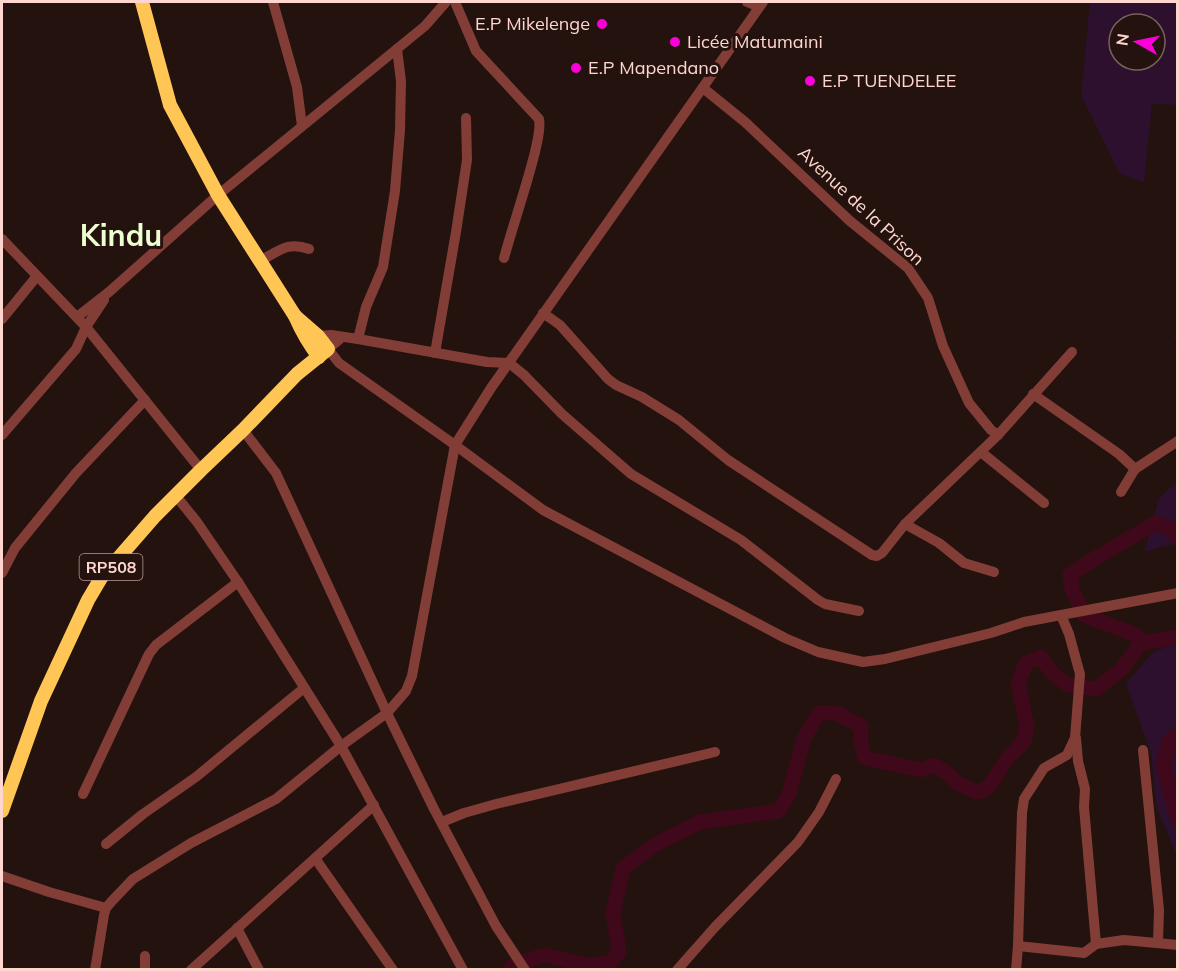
<svg xmlns="http://www.w3.org/2000/svg" width="1179" height="971" viewBox="0 0 1179 971" font-family="Mulish,sans-serif">
	<style>
		.green { fill: #2d102d; fill-rule: evenodd }
		.lines { fill: none; stroke-linecap: round; stroke-linejoin: round }
		.stream { stroke: #40091b; stroke-width: 2 }
		.river { stroke: #40091b; stroke-width: 15 }
		.minor { stroke: #833d37; stroke-width: 10 }
		.major { stroke: #ffc656; stroke-width: 14 }
		.poi-dot { fill: #fa00d8; stroke: #23120d; stroke-width: 2 }
		.labels { text-anchor: middle; stroke-width: 6; stroke-linejoin: round; paint-order: stroke }
		.shield { fill: #23120d; stroke: #bd9b95; stroke-width: 1.5 }
		.shield-label { font-size: 16px; font-weight: bold; fill: #ffd6cf }
		.poi-label { font-size: 18px; fill: #ffd6cf; stroke: #23120d; text-anchor: start }
		.street-label { font-size: 18px; fill: #ffd6cf; stroke: #23120d }
		.town-label { font-size: 30px; font-weight: bold; fill: #edffd1; stroke: #23120d }
	</style>
	<rect width="100%" height="100%" fill="#23120d"/>
	<g class="green">
		<path d="M1090,2H1177V105L1152,104L1144,183L1119,173L1081,95ZM1119,24H1155V60H1119Z"/>
		<path d="M1177,482V543L1144,552L1159,498Z"/>
		<path d="M1177,642V856L1156,805L1151,753L1126,684L1152,653Z"/>
	</g>
	<g class="lines">
		<path class="stream" d="M1174,337L1178,336"/>
		<g class="river">
			<path d="M1141,643L1178,637"/>
			<path d="M1178,734L1170,740L1163,765L1178,819"/>
			<path d="M509,970L512,966L544,955L587,965L610,963L619,952L613,913L623,868L656,844L700,822L779,811L789,794L804,738L819,713H836L861,726V743L865,758L921,770L934,765L947,773L957,783L977,792L988,788L1007,759L1024,741L1027,725L1018,683L1026,663L1041,657L1052,673L1068,685L1096,689L1120,671L1141,643L1136,635L1084,615L1072,589L1070,575L1094,559L1156,523L1171,529L1178,539"/>
		</g>
		<g class="minor">
			<path d="M273,2L297,87L302,126"/>
			<path d="M455,2L476,51L539,119C541,130 537,142 535,152C526,188 514,222 504,258"/>
			<path d="M747,2L759,7"/>
			<path d="M703,88L745,122L850,221L908,268L928,298L943,346L969,403L991,430L998,435"/>
			<path d="M2,239L86,327L201,470"/>
			<path d="M260,261C279,251 288,241 309,249"/>
			<path d="M543,313L560,325L608,379L616,385L642,397L679,420L728,460L872,555L877,556L882,553L905,524L998,435L1072,352"/>
			<path d="M77,317L109,292L218,195L425,26L446,2"/>
			<path d="M2,319L37,276"/>
			<path d="M318,336L331,335L358,339L487,362L509,363L524,375L562,414L631,474L741,540L818,600L825,604L859,611"/>
			<path d="M341,337L339,340L328,349L339,363L455,445L543,510L785,638L818,652L863,662L885,659L991,633L1024,622L1178,593"/>
			<path d="M358,339L366,307L383,267L395,191L400,130L401,81L397,49"/>
			<path d="M435,353L456,232L467,160L466,118"/>
			<path d="M1033,394L1119,454L1135,469"/>
			<path d="M243,430L276,473L387,713L434,809L496,926L525,970"/>
			<path d="M2,435L76,349L86,327L104,300"/>
			<path d="M981,452L1044,503"/>
			<path d="M1121,492L1135,469L1178,441"/>
			<path d="M176,496L197,522L238,582L341,746L463,970"/>
			<path d="M905,524L939,543L964,563L994,572"/>
			<path d="M2,573L15,548L76,473L145,400"/>
			<path d="M1076,738L1078,761L1085,789L1084,807L1096,944"/>
			<path d="M1143,750L1159,910L1158,942"/>
			<path d="M83,794L149,654L156,645L238,582"/>
			<path d="M442,822L464,813L496,804L715,752"/>
			<path d="M106,844L143,814L196,777L304,688"/>
			<path d="M315,858L393,970"/>
			<path d="M2,876L49,892L106,908"/>
			<path d="M237,928L259,970"/>
			<path d="M1018,946L1084,953L1096,944L1124,940L1178,945"/>
			<path d="M145,956V970"/>
			<path d="M95,970L104,915L106,908L111,902L133,879L191,843L276,799L341,746L387,713L406,691L412,676L455,445L491,388L763,2"/>
			<path d="M191,970L374,805"/>
			<path d="M677,970L715,927L798,842L819,812L836,779"/>
			<path d="M1016,970L1018,946L1022,813L1024,799L1044,768L1067,755L1075,738L1080,674L1069,634L1061,615"/>
		</g>
		<g class="major">
			<path d="M142,2L170,105L218,195L295,316C302,332 308,343 319,357"/>
			<path d="M2,811L41,701L88,600L101,578L155,516L201,470L243,430L297,374L328,349L318,336L295,316"/>
		</g>
	</g>
	<g class="poi-dot">
		<circle cx="602" cy="24" r="6"/>
		<circle cx="675" cy="42" r="6"/>
		<circle cx="576" cy="68" r="6"/>
		<circle cx="810" cy="81" r="6"/>
	</g>
	<g class="labels">
		<rect class="shield" x="79.5" y="554" width="63" height="26" rx="4.5"/>
		<g class="shield-label">
			<text x="111" y="573">RP508</text>
		</g>
		<g class="poi-label">
			<text x="590" y="30" text-anchor="end">E.P Mikelenge</text>
			<text x="687" y="48">Licée Matumaini</text>
			<text x="588" y="74">E.P Mapendano</text>
			<text x="822" y="87">E.P TUENDELEE</text>
		</g>
		<g class="street-label">
			<text transform="translate(861 206) rotate(43)" y="6">Avenue de la Prison</text>
		</g>
		<g class="town-label">
			<text x="121" y="246">Kindu</text>
		</g>
	</g>
	<rect width="1179" height="971" fill="none" stroke="#ffd6cf" stroke-width="6"/>
	<g transform="translate(1137 42) rotate(279)"><circle r="28" fill="#23120d" stroke="#7b605b" stroke-width="1.5"/>
	<path d="M0-4.5L10 22L0 15L-10 22Z" fill="#fa00d8"/>
	<text y="-9" font-size="16" font-weight="bold" text-anchor="middle" fill="#ffd6cf">N</text>
	</g>
</svg>
